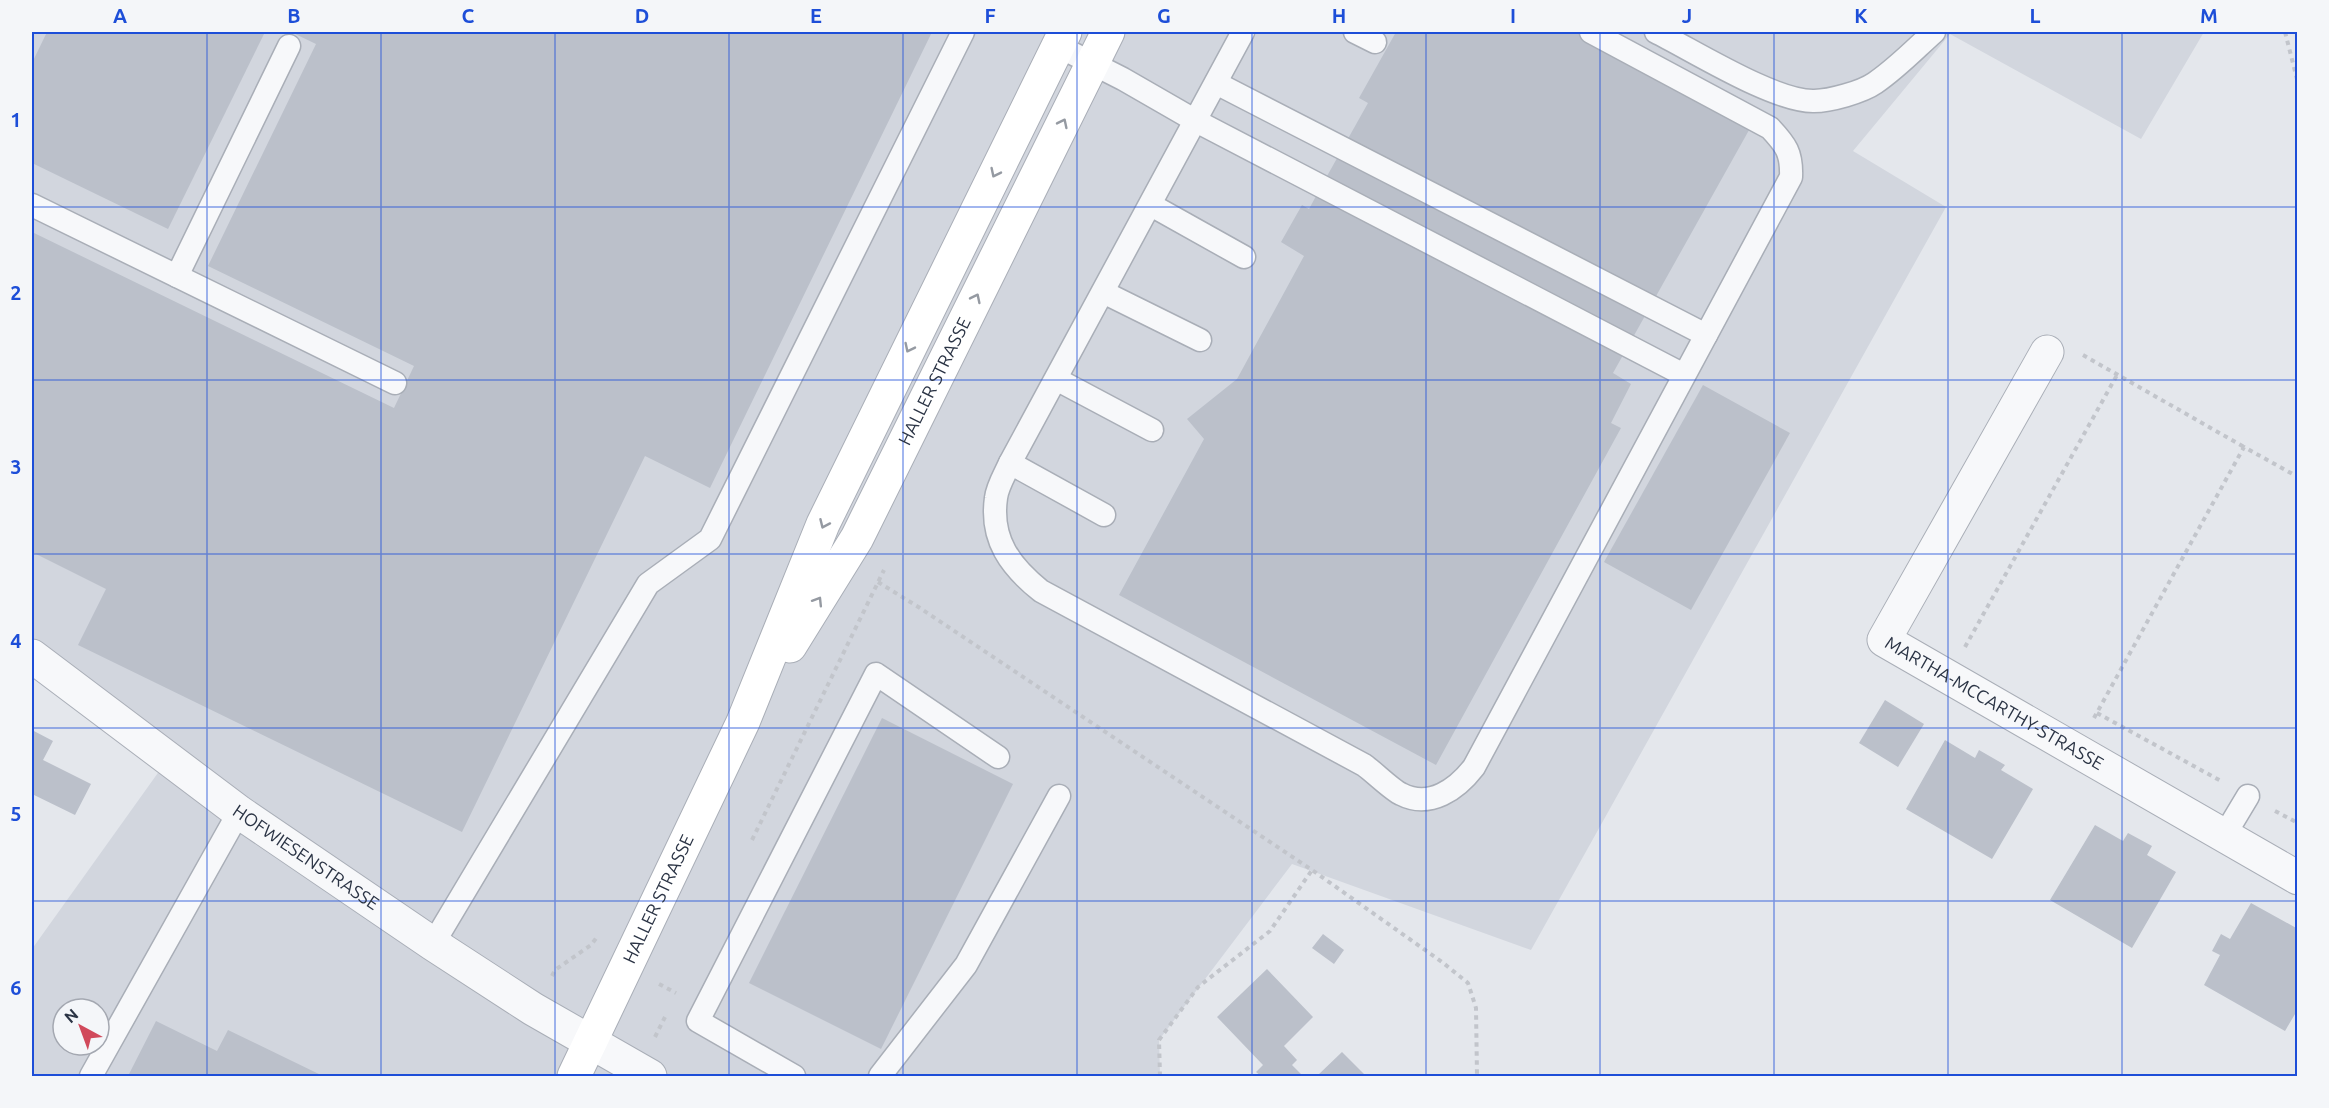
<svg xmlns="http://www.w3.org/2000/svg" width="2329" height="1108" viewBox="0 0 2329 1108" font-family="Ubuntu,sans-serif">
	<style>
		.built { fill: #d2d6de; fill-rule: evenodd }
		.building { fill: #bbc0ca }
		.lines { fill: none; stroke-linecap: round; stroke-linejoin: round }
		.service-casing { stroke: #a9aeb7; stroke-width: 25 }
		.minor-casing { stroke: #a9aeb7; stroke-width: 35 }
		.secondary-casing { stroke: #a9aeb7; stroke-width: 35 }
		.path { stroke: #c2c5cb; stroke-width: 4; stroke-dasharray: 4.5 4.5; stroke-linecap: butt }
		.service { stroke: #f7f8fa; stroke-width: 22 }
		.minor { stroke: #f7f8fa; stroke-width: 33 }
		.secondary { stroke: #fff; stroke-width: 33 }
		.oneway { stroke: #959aa2 }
		.grid { fill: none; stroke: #1d4ed8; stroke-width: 1.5; stroke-opacity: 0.55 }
		.labels { text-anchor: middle; stroke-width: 6; stroke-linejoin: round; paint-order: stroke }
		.street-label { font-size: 18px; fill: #2b3445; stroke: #f4f6f9 }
		.neatline { fill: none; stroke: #1d4ed8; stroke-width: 2 }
		.grid-label { font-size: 20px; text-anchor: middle; font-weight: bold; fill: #1d4ed8 }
	</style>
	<rect width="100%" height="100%" fill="#e4e7ec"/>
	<path class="built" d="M32,32H2204L2141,139L1950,34L1853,151L1946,207L1531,950L1292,864L1159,1040L1160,1076H32V949L160,770L32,677ZM63,1009H99V1045H63Z"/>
	<g class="building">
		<path d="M47,32H265L168,229L32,163V63Z"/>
		<path d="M291,32H932L710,488L645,456L462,832L78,645L106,589L32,552V232L394,408L414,366L208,266L316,44Z"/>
		<path d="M1396,32H1577L1753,123L1613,373L1631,384L1611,423L1621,428L1436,765L1119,595L1204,439L1187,419L1237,379L1304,256L1281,242L1302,205L1309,209L1322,185L1368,103L1359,98Z"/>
		<path d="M1703,385L1790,433L1691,610L1604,562Z"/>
		<path d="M1885,700L1924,724L1898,767L1859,743Z"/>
		<path d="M882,718L1013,784L881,1049L749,983Z"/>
		<path d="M32,730L53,741L43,760L91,784L75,815L32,794Z"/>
		<path d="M1945,740L1975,758L1979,750L2005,765L2001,770L2033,789L1992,859L1906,809Z"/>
		<path d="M2095,825L2123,841L2128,833L2152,846L2147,855L2176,872L2132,948L2050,900Z"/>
		<path d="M2251,903L2298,929V1009L2285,1031L2204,985L2220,955L2212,951L2221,934L2230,939Z"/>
		<path d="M1323,934L1344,950L1334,964L1312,948Z"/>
		<path d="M1267,969L1313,1017L1284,1046L1297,1060L1292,1065L1303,1076H1261L1256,1072L1263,1065L1217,1017Z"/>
		<path d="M156,1021L217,1051L228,1030L323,1076H128Z"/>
		<path d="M1342,1052L1366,1076H1317Z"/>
	</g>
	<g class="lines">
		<g class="service-casing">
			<g id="service">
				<path d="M1243,32L1010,463C1005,474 997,487 996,498C990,540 1011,567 1041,591L1364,765C1374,772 1392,790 1401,794C1430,809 1457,789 1474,767L1791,177C1792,153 1786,145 1770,128L1591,32"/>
				<path d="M1355,32L1375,42"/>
				<path d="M1656,32C1694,51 1775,102 1814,101C1830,101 1862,92 1875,83C1897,68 1915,49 1934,32"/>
				<path d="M1058,46L1123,79L1196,121L1684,375"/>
				<path d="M1216,83L1706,335"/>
				<path d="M32,205L395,383"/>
				<path d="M1151,205L1244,257"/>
				<path d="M177,276L289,46"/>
				<path d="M1103,292L1200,340"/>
				<path d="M1056,379L1152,430"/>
				<path d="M1010,463L1104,515"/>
				<path d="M2224,836L2248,796"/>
				<path d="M433,944L648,584L710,539L963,32"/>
				<path d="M91,1076L239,812"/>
				<path d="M794,1076L698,1021L876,674L998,757"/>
				<path d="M880,1076L966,965L1059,796"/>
			</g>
		</g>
		<g class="minor-casing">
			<g id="minor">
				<path id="s1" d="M2047,352L1884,640L2298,878"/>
				<path id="s2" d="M32,656L239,812L433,944L533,1009L650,1076"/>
			</g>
		</g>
		<g class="secondary-casing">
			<g id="secondary">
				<path id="s3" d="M790,646L857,538L1108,32"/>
				<path id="s4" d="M574,1076L743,722L823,524L1065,32"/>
			</g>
		</g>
		<g class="path">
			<path d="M2285,32L2298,83"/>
			<path d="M2083,355L2244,447"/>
			<path d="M878,582L920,608L1312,870L1442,962L1468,983L1476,1008L1477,1076"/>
			<path d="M1965,647L2117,375"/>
			<path d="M2097,713L2221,781"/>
			<path d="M2094,718L2244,447L2298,477"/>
			<path d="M2275,811L2298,823"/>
			<path d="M752,840L884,570"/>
			<path d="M552,976L555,970L591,945L597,937"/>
			<path d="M659,984L676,993"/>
			<path d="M655,1037L665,1017"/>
			<path d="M1160,1076L1159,1040L1198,987L1270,931L1312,870"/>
		</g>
		<use href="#service" class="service"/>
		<use href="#minor" class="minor"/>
		<use href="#secondary" class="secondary"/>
	</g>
	<defs><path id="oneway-chevron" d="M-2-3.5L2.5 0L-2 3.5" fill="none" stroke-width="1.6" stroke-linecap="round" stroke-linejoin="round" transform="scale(1.5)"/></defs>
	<g class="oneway">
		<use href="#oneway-chevron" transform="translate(1063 123) rotate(-64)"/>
		<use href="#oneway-chevron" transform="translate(995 173) rotate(116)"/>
		<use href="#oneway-chevron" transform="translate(976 298) rotate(-64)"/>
		<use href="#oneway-chevron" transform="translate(909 348) rotate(116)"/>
		<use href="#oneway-chevron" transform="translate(824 524) rotate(114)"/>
		<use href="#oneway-chevron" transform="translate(818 601) rotate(-58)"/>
	</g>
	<path class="grid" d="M207,32V1076M381,32V1076M555,32V1076M729,32V1076M903,32V1076M1077,32V1076M1252,32V1076M1426,32V1076M1600,32V1076M1774,32V1076M1948,32V1076M2122,32V1076M32,207H2298M32,380H2298M32,554H2298M32,728H2298M32,901H2298"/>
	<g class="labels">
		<g class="street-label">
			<text dy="6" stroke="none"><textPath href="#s3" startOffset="302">HALLER STRASSE</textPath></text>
			<text dy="6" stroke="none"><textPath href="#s1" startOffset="458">MARTHA-MCCARTHY-STRASSE</textPath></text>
			<text dy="6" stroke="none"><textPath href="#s2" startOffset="340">HOFWIESENSTRASSE</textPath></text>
			<text dy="6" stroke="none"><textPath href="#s4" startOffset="196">HALLER STRASSE</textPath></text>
		</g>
	</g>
	<rect width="2329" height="1108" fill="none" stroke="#f4f6f9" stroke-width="66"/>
	<g transform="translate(81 1027) rotate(319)"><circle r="28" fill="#f4f6f9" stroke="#a4a8b1" stroke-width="1.5"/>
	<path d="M0-4.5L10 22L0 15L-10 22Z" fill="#d1495b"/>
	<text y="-9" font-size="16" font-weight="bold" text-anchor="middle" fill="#2b3445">N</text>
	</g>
	<rect x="33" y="33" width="2263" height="1042" class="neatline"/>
	<g class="grid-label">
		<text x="120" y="23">A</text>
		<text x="294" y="23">B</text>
		<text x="468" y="23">C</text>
		<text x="642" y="23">D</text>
		<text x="816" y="23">E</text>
		<text x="990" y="23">F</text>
		<text x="1164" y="23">G</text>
		<text x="1339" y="23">H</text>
		<text x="1513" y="23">I</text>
		<text x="1687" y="23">J</text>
		<text x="1861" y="23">K</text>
		<text x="2035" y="23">L</text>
		<text x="2209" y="23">M</text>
		<text x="16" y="127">1</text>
		<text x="16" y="300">2</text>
		<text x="16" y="474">3</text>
		<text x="16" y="648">4</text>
		<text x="16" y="821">5</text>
		<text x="16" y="995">6</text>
	</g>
</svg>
